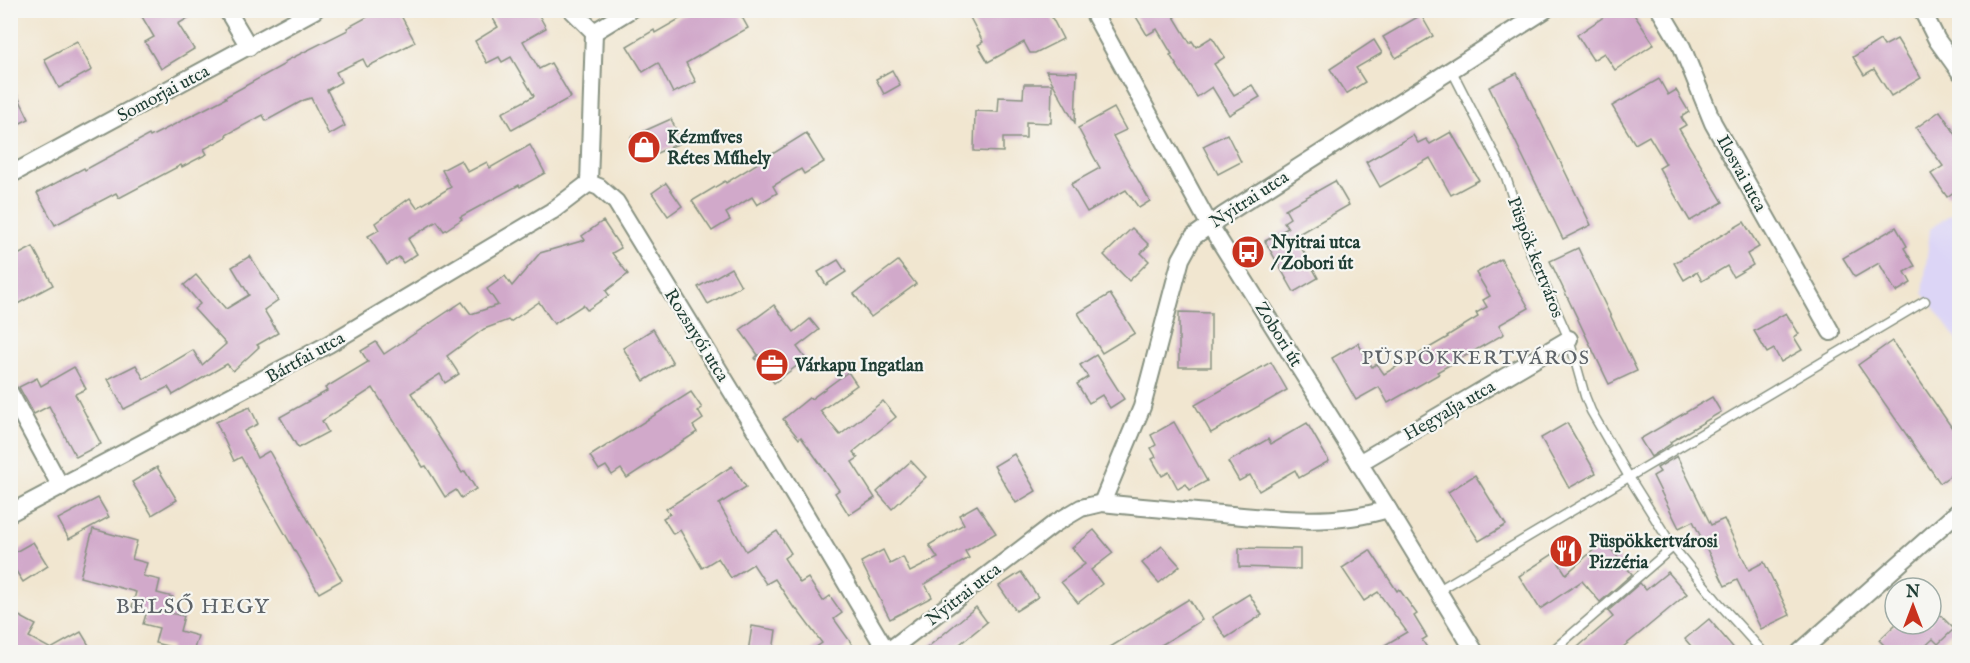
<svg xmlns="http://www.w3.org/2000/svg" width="1970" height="663" viewBox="0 0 1970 663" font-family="'IM FELL English',serif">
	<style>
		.built { fill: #dcd5f6 }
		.building { fill: #d1a9ca }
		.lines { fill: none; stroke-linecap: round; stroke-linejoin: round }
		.lane-casing { stroke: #889282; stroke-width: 11 }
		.street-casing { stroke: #889282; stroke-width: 20 }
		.lane { stroke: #fff; stroke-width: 8 }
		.street { stroke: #fff; stroke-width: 16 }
		.labels { text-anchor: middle; stroke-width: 4.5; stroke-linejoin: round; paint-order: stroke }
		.street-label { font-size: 18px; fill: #1f3d34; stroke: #f6f6f2 }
		.poi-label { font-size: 18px; font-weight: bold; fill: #1f3d34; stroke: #f6f6f2; text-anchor: start }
		.neighbourhood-label { font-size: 20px; letter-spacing: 1.5px; fill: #5d6368; stroke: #f6f6f2 }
		.quarter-label { font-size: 21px; letter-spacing: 1.5px; fill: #5d6368; stroke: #f6f6f2 }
	</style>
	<rect width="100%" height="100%" fill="#f6f6f2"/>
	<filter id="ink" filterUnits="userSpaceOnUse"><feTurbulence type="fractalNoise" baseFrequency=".0167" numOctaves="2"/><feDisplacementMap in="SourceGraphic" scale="12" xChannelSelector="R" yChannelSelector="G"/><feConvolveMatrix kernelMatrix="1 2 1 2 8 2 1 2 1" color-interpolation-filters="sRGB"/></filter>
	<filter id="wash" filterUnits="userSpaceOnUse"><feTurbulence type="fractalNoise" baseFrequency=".008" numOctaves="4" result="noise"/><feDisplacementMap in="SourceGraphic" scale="24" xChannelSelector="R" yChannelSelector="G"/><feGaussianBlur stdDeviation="1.35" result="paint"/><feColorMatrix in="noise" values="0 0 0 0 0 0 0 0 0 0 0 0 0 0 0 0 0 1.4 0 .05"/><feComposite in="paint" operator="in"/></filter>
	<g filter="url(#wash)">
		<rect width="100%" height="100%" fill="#f1e6d0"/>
		<path class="built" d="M1959,208V343L1923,293L1930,229Z"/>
		<g id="blocks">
			<g class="building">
				<path d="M138,10H201L178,24L194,49L161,69L145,42L154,37Z"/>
				<path d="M380,10H398L415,42L367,67L363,59L336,72L341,82L327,90L345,126L329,135L311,98L304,100L266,121L263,115L226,135L227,137L204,149L207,154L182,167L181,165L119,198L116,193L55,225L37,193L84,168L85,170L149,135L150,137L226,98L225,97L285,64L284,62L348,30L347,28Z"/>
				<path d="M488,10H536L546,28L523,41L539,69L551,63L571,97L512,130L502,113L534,96L511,57L502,62L499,57L487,63L475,41L498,27Z"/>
				<path d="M695,10H738L748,28L686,63L696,82L673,93L658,63L643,72L627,46L654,30L655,33Z"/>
				<path d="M966,10H1048L1063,39L1035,53H1030L1024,42L988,62L978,45L983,42Z"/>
				<path d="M1132,10H1170L1190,43L1192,41L1196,47L1212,37L1225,57L1214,64L1234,95L1252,85L1260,97L1229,115L1212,87L1197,97L1170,55L1172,54L1157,29L1147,35Z"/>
				<path d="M1614,10H1631L1654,44L1615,70L1604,53L1593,60L1577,35Z"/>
				<path d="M1421,15L1433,36L1396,58L1383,37Z"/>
				<path d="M1897,39L1921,78L1891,96L1874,69L1864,75L1853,57L1880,40L1884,46Z"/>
				<path d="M1374,40L1382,53L1356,68L1365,82L1346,94L1330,69Z"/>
				<path d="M77,41L92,70L59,88L44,59Z"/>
				<path d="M892,70L900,85L884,94L876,79Z"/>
				<path d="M1046,71L1077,72L1075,123Z"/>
				<path d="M1517,73L1591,225L1563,239L1489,87Z"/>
				<path d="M1659,79L1668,95L1676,90L1689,112L1681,117L1686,125L1679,129L1723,202L1690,221L1659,168L1666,164L1649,136L1635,144L1612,106Z"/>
				<path d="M10,80L29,119L10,128Z"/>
				<path d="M1024,84H1052L1051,123L1026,122V138H1003V152L974,151L975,111L998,112L999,97L1023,98Z"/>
				<path d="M1114,108L1126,130L1113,136L1150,201L1139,208L1126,190L1087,212L1071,184L1100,168L1078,128Z"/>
				<path d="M1940,111L1959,139V188L1947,197L1931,174L1943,166L1916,128Z"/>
				<path d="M671,119L682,142L641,160L631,137Z"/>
				<path d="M1451,132L1479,180L1451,195L1430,158L1380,187L1366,162L1413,135L1418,143L1426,139L1430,144Z"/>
				<path d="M806,133L824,162L804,174L801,169L773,186L777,193L757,205L752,197L726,213L730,220L712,231L692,201L725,181L726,183Z"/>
				<path d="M1227,134L1241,162L1218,174L1203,146Z"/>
				<path d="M530,145L545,173L520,187L519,185L460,217L462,219L444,231L437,221L408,239L417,254L403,263L399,257L387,265L368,236L379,230L375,223L410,198L417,208L451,187L442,170L461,160L468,172L487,162L490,168Z"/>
				<path d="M1335,181L1349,205L1295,236L1318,278L1294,292L1265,241L1288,228L1284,222L1290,218L1285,209Z"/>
				<path d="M666,183L682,206L668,216L652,193Z"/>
				<path d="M603,221L621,248L612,253L628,274L606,291L609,295L587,310L583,305L554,324L539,302L510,322L508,320L484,329L447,356L459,374L445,383L440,374L411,393L462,473L465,471L476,489L461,498L456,490L445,497L426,466L423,467L373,388L322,421L328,432L298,448L280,417L327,391L325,388L368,362L361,351L376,342L384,354L462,302L471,314L498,305L487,289L505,276L512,286L540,253L585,240L582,236Z"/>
				<path d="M1744,222L1759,247L1747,254L1753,265L1733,277L1727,266L1702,281L1697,272L1684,280L1674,263Z"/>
				<path d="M1896,227L1907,246L1904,248L1915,266L1905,272L1911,283L1896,292L1879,263L1855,277L1843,258Z"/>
				<path d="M1132,228L1149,245L1141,253L1149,261L1129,281L1104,255Z"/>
				<path d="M33,247L53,285L10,308V259Z"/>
				<path d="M1578,248L1637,371L1609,384L1550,261Z"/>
				<path d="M250,256L278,300L264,310L278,333L257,345L259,347L233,371L227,364L173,395L168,387L124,409L108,379L136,365L144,379L193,350L202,365L226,344L194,309L200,304L184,285L196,275L226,309L249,295L232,267Z"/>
				<path d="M1501,259L1529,308L1499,325L1504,334L1437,372L1439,374L1388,403L1379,387L1356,400L1332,358L1358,343L1372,367L1377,364L1384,374L1448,337L1447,336L1478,317L1476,313L1487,307L1483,300L1490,296L1476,273Z"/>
				<path d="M838,260L846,272L826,285L818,272Z"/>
				<path d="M898,261L916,284L871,317L854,294Z"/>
				<path d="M731,268L741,286L708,304L698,287Z"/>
				<path d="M1110,294L1135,333L1102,353L1078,313Z"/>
				<path d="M774,305L794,332L810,319L819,330L797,347L806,359L774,383L755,358L758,355L740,330Z"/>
				<path d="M1179,312L1211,313V367H1179Z"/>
				<path d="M1786,313L1799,334L1794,337L1802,350L1781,362L1774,349L1767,353L1754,331Z"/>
				<path d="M653,329L673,363L644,381L623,348Z"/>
				<path d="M1892,341L1959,438V469L1940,483L1858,365Z"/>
				<path d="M1096,355L1124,399L1110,408L1102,395L1089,403L1077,384L1088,377L1080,365Z"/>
				<path d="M1271,362L1287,390L1211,433L1195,405Z"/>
				<path d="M74,367L86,389L75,394L101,444L76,457L49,406L34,414L19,387L37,378L41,386Z"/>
				<path d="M848,372L857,385L820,411L840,435L883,401L896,417L853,452L858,458L852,462L875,498L849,515L835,493L839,490L801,437L799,439L783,419L809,398L811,399Z"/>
				<path d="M691,392L702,408L698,411L703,419L693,426L697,432L627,478L621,469L612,475L606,466L599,470L590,456Z"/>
				<path d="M1712,397L1721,412L1670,442L1671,444L1651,457L1640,439Z"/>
				<path d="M250,407L258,424L244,431L257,458L269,451L342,580L319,593L241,457L234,461L216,422Z"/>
				<path d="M1174,422L1207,481L1190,490L1186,484L1178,489L1169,472L1162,476L1152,459L1156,457L1151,448L1156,445L1151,435Z"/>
				<path d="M1307,423L1329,461L1299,478L1295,470L1259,491L1250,475L1239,481L1228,462L1268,439L1271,444Z"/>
				<path d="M1567,423L1596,473L1569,488L1541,438Z"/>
				<path d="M1014,454L1036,491L1016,503L994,466Z"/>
				<path d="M1677,456L1711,525L1724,519L1749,570L1764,562L1790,615L1761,629L1737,580L1725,586L1693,521L1679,528L1653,476L1660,472L1657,468Z"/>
				<path d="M911,461L926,477L892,509L877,492Z"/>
				<path d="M732,466L746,487L719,504L746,551L777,531L791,553L784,558L800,583L808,578L823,601L830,596L842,613L834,619L852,644L841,652H809L822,643L795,607L794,608L775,579L766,584L753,564L731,578L718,558L702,568L680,530L673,534L663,518L670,514L666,509Z"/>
				<path d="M157,467L177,500L152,515L132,482Z"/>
				<path d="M1475,475L1506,525L1479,541L1448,492Z"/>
				<path d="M98,498L109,517L69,539L58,519Z"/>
				<path d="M977,505L996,533L965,551L969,558L925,584L932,597L890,619L861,562L883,550L890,564L903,557L910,572L938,558L929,545L964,524L959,515Z"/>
				<path d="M93,529L137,541L132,559L147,563L143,576L160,580L157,593L173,597L169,613L184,616L180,631L198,636L193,652H170L171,647L155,643L159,628L143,624L147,611L132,607L136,592L80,577Z"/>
				<path d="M1094,530L1113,553L1091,570L1102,584L1078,603L1061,582L1085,564L1072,548Z"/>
				<path d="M1604,541L1632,574L1600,602L1582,581L1540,609L1519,576L1553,554L1566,574Z"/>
				<path d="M33,542L48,566L23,582L10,562V555Z"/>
				<path d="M1162,546L1180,566L1159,583L1142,563Z"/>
				<path d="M1239,548L1300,549V569L1239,567Z"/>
				<path d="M1370,550L1397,591L1399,589L1417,614L1414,616L1427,637L1422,640L1430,652H1373L1407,632L1378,592L1364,601L1342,568Z"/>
				<path d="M1021,572L1038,597L1016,611L999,586Z"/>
				<path d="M1668,572L1687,594L1617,652H1572L1613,617L1608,611L1640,583L1646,590Z"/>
				<path d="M1249,594L1262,615L1226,638L1212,617Z"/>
				<path d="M1189,599L1202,620L1150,652H1102Z"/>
				<path d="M1931,606L1954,629L1938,644L1933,639L1919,652H1891L1879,640L1896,624H1931Z"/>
				<path d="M976,607L987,622L950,652H922Z"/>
				<path d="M10,611L36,625L29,637L51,649L81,632L93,652H10Z"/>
				<path d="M1709,619L1737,652H1696L1685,639Z"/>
				<path d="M752,626L776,630L773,652H748Z"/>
			</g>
		</g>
	</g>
	<g filter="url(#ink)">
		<use href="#blocks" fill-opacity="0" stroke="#889282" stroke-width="1.5"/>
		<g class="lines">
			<g class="lane-casing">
				<g id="lane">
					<path d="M1452,71L1506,177L1531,254L1569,339L1585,396L1591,411L1629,477L1673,547L1717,601L1763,652"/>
					<path d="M1437,591L1925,301"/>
					<path d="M1551,652L1673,547"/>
				</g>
			</g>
			<g class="street-casing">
				<g id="street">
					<path d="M227,10L249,47"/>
					<path d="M572,10L594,32L589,183"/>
					<path d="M1092,10L1209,224L1388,509L1475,652"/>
					<path d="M1660,10L1682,47L1713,123L1831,332"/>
					<path d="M1922,10L1937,40L1960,72"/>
					<path d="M594,32L630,10"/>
					<path d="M10,175L315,10"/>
					<path d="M589,183L599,187L616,202L756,431L887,652"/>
					<path d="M10,393L61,487"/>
					<path d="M1359,463L1569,339"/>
					<path d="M1102,503L1142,407L1181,259L1193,237L1224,215L1545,10"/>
					<path d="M10,513L329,344L552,211L589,183"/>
					<path d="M887,652L1054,524L1081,508L1102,503C1142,507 1182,511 1222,514C1276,519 1335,526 1388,509"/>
					<path d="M1800,652L1960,510"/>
				</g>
			</g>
			<use href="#lane" class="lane"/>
			<use href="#street" class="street"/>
		</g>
	</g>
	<defs>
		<g id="shop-disc" transform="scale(1.725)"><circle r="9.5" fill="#c8321e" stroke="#f6f6f2"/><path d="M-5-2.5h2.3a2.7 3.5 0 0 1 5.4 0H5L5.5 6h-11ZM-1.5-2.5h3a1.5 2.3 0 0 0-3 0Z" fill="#fff"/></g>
		<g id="bus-disc" transform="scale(1.725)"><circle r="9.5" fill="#c8321e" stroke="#f6f6f2"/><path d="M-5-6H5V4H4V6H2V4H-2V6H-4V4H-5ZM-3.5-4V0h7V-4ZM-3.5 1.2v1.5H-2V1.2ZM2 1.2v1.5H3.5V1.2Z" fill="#fff"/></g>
		<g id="office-disc" transform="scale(1.725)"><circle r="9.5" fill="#c8321e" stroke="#f6f6f2"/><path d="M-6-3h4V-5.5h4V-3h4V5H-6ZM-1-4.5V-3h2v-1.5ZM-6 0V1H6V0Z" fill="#fff"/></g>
		<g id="restaurant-disc" transform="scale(1.725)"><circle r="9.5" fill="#c8321e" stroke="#f6f6f2"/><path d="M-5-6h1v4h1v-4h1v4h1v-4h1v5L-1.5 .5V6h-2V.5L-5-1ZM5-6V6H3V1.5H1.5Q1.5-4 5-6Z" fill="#fff"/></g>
	</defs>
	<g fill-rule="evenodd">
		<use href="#shop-disc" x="644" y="147"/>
		<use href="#bus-disc" x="1248" y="252"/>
		<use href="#office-disc" x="772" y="365"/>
		<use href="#restaurant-disc" x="1566" y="551"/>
	</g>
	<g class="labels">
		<g class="street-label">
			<text transform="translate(163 93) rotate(-28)" y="6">Somorjai utca</text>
			<text transform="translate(1742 173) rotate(61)" y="6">Ilosvai utca</text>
			<text transform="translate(1249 199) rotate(-33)" y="6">Nyitrai utca</text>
			<text transform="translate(1536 257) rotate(69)" y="6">Püspök kertváros</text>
			<text transform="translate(1279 334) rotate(58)" y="6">Zobori út</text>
			<text transform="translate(697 335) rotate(58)" y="6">Rozsnyói utca</text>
			<text transform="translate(305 357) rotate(-29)" y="6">Bártfai utca</text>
			<text transform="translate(1449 410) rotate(-30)" y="6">Hegyalja utca</text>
			<text transform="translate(963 594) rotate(-38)" y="6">Nyitrai utca</text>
		</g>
		<g class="poi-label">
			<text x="667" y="143">Kézműves<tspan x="667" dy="21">Rétes Műhely</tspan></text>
			<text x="1271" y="248">Nyitrai utca<tspan x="1271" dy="21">/ Zobori út</tspan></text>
			<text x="795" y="371">Várkapu Ingatlan</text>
			<text x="1589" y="547">Püspökkertvárosi<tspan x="1589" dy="21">Pizzéria</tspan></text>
		</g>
		<g class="neighbourhood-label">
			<text x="1476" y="364">PÜSPÖKKERTVÁROS</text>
		</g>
		<g class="quarter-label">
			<text x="193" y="613">BELSŐ HEGY</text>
		</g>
	</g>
	<rect width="1970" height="663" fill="none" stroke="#f6f6f2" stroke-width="36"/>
	<g transform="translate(1913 606)"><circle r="28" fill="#f6f6f2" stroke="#a0aca6" stroke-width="1.5"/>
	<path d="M0-4.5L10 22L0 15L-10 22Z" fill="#c8321e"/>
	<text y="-9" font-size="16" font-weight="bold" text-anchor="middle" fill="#1f3d34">N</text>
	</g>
</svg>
